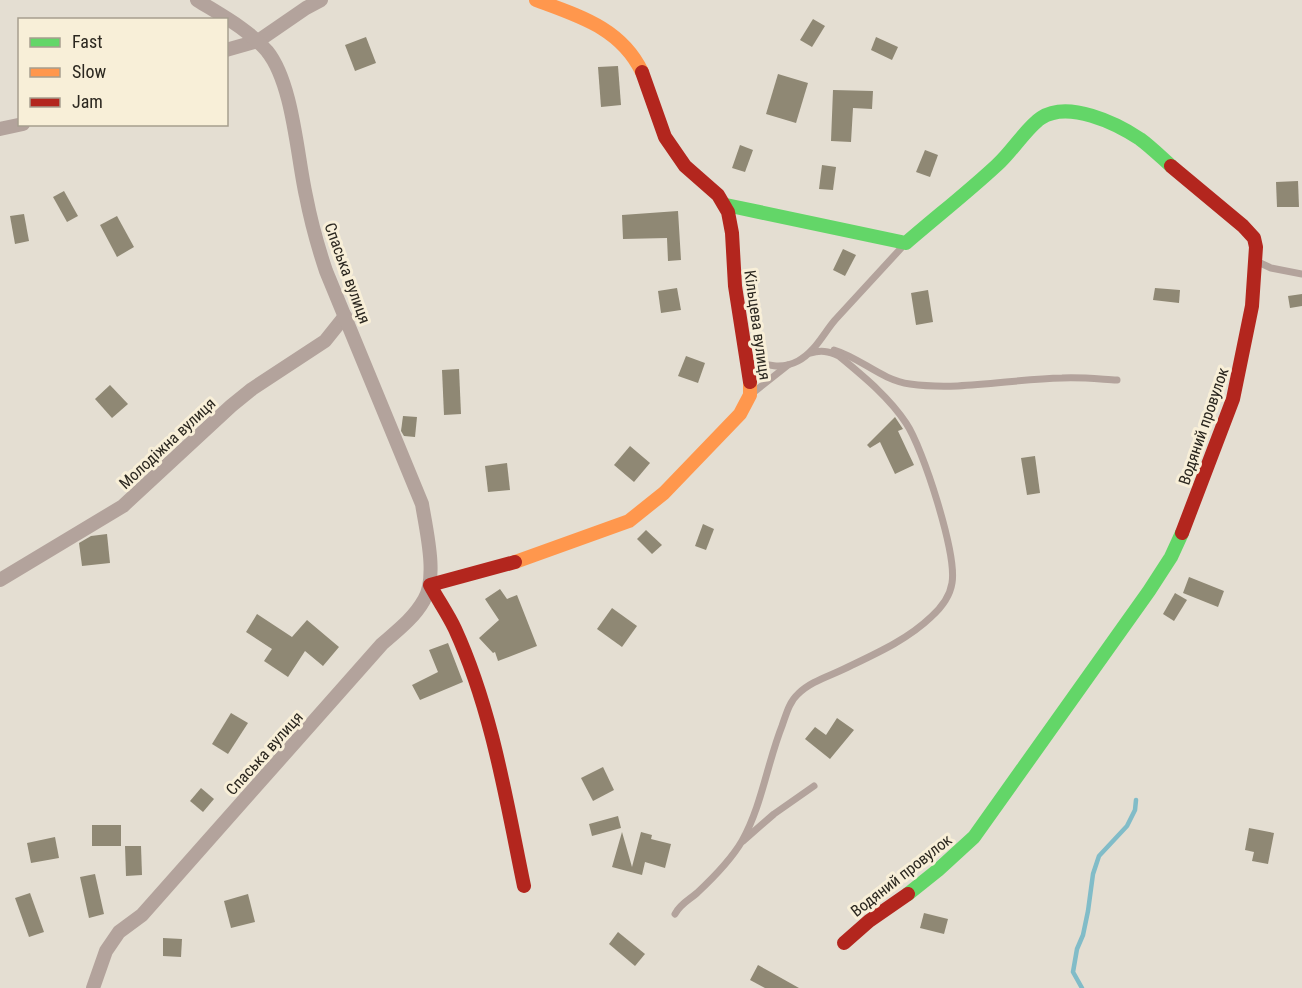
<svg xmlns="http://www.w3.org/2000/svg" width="1302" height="988" viewBox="0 0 1302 988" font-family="'Roboto Condensed',sans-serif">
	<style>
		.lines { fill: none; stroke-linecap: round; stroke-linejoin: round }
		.stream { stroke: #81bcc8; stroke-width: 4.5 }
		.building { fill: #8f8874 }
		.lane { stroke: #b3a39c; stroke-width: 7 }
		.street { stroke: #b3a39c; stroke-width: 14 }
		.fast { stroke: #63d668; stroke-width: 14 }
		.slow { stroke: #ff974d; stroke-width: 14 }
		.jam { stroke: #b3261e; stroke-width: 14 }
		.labels { text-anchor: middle; stroke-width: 6; stroke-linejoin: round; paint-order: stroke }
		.street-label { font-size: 16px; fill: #2b271f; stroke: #f8efd8 }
	</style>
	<rect width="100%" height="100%" fill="#e4ded2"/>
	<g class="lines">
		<path class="stream" d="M1082,988L1073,972L1077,949L1083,935L1088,911L1093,874L1099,856L1127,826L1135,810L1136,800"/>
	</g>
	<g class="building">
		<path d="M813,19L825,26L812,47L800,40Z"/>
		<path d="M366,37L376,63L355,71L345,45Z"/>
		<path d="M876,37L898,47L892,60L871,50Z"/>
		<path d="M618,66L621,105L601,107L598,67Z"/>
		<path d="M778,74L808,83L796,123L766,114Z"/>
		<path d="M833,90L873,91L872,109L853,108L851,142L831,141Z"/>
		<path d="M740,145L753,150L745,172L732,168Z"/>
		<path d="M925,150L938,155L930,177L916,172Z"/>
		<path d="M822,165L836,167L833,190L819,189Z"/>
		<path d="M1298,181L1299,207H1277L1276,182Z"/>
		<path d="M64,191L78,216L67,222L53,197Z"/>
		<path d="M678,211L681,260L668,261L667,238L623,239L622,215Z"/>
		<path d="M24,214L29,241L15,244L10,216Z"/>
		<path d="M117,216L134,247L117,257L100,225Z"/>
		<path d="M843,249L856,255L845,276L833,270Z"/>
		<path d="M677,288L681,310L661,313L658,291Z"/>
		<path d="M1155,288L1180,290L1179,303L1153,300Z"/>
		<path d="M928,290L933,322L916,325L911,293Z"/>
		<path d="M1302,294V306L1290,308L1288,296Z"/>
		<path d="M686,356L705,363L698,383L678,376Z"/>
		<path d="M459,369L461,414L444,415L442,370Z"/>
		<path d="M110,385L128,404L112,418L95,399Z"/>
		<path d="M403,416L417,417L415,437L404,436L401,431Z"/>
		<path d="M895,417L903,429L898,431L914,465L895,474L880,442L870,448L867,445Z"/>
		<path d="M630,446L650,463L634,482L614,465Z"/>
		<path d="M1035,456L1040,493L1027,495L1021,458Z"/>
		<path d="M507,463L510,490L488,492L485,466Z"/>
		<path d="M703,524L714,529L706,550L695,546Z"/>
		<path d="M646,530L662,545L652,554L637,539Z"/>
		<path d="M107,534L110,563L82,566L79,543L91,536Z"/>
		<path d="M1189,577L1224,591L1218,607L1183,593Z"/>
		<path d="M500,589L507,599L517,595L537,646L498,661L495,652L493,653L479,638L499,620L485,599Z"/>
		<path d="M1175,593L1187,600L1174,621L1163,614Z"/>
		<path d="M612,608L637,626L622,647L597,629Z"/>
		<path d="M257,614L292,637L307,620L339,647L323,666L305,651L288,677L264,661L272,649L246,632Z"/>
		<path d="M448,643L463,682L420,700L412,685L438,672L429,650Z"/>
		<path d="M231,713L248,723L228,754L212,744Z"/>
		<path d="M837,718L854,730L830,759L805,739L815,727L826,735Z"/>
		<path d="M603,767L614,790L593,801L581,778Z"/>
		<path d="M201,788L214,799L203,812L190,801Z"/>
		<path d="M618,816L621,828L592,836L589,824Z"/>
		<rect x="92" y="825" width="29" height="21"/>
		<path d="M1249,828L1274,833L1268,864L1252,861L1254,852L1245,850Z"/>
		<path d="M622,832L632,867L641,832L652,835L651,839L671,844L665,868L645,862L642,875L612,867Z"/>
		<path d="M55,837L59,858L31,863L27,843Z"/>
		<path d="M125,846H141L142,875L126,876Z"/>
		<path d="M95,874L104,914L89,918L80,877Z"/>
		<path d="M30,893L44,932L29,937L15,898Z"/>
		<path d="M248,894L255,922L231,928L224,901Z"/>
		<path d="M924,913L948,919L944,934L920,928Z"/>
		<path d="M618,932L645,954L635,966L609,944Z"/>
		<path d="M163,938L182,939L181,957L163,956Z"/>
		<path d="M758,965L799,988H765L750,980Z"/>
	</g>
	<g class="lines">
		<g class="lane">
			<path d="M1258,262L1271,268L1302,274"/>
			<path d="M834,350C861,358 881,380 910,384C960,391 1011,379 1062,378C1080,377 1099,379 1117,380"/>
			<path d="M750,357C765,367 783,369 798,361C815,352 823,334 835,320C858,295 881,270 904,245"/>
			<path d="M754,392L788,365"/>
			<path d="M743,841L774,814L814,786"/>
			<path d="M675,914C680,904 689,900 697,893C713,878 731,860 742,841C762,805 767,764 782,726C786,715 789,702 798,694C811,681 830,676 846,668C875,654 907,640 931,617C941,608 950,596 952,583C957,554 923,448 906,423C889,397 863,376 839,356C828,351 821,350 810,353"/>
		</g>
		<g class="street">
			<path d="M226,50L258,41L306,8L321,0"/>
			<path d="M0,129L23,124"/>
			<path d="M0,580L123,506L231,406L252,389L325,341L345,316"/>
			<path d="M93,988L106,951L119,932L142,915L382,644C397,631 414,618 424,600C438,578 426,529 422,504L326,271C318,247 311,222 306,196C297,156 293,83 267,51C248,29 221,15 197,0"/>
		</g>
		<g class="fast">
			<path d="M726,205L906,243C936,217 968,192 997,165C1011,153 1027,127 1041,118C1068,100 1116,123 1140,139C1151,147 1161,157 1171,166"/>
			<path d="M908,894L938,870L974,837L1149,591L1171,557L1182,533"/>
		</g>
		<g class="slow">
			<path d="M536,0C579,16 621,28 642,72"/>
			<path d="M515,562L629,521L664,493L740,414L750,395V382"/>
		</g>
		<g class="jam">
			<path d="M642,72L665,137L685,166L718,195L728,212L732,233L735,286L750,382"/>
			<path d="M1171,166L1243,226L1254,238L1256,247L1252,306L1233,399L1182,533"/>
			<path d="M515,562L430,585C438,600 448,614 455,629C492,710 506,799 524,886"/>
			<path d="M844,943L869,921L908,894"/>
		</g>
	</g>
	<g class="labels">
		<g class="street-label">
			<text transform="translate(348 273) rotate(70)" y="6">Спаська вулиця</text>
			<text transform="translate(758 325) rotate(82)" y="6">Кільцева вулиця</text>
			<text transform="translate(1203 426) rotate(-71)" y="6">Водяний провулок</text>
			<text transform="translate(167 443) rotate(-43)" y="6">Молодіжна вулиця</text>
			<text transform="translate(264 753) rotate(-48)" y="6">Спаська вулиця</text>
			<text transform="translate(901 875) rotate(-38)" y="6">Водяний провулок</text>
		</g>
	</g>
	<rect x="18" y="18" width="210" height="108" fill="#f8efd8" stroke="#a69f8e" stroke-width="1.5"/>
	<rect x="30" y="38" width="30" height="9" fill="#63d668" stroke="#a69f8e" stroke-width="1.5"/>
	<text x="72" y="48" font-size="18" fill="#2b271f">Fast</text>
	<rect x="30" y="68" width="30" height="9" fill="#ff974d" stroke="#a69f8e" stroke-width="1.5"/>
	<text x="72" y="78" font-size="18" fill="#2b271f">Slow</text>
	<rect x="30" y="98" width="30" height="9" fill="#b3261e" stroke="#a69f8e" stroke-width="1.5"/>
	<text x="72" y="108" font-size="18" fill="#2b271f">Jam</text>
</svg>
